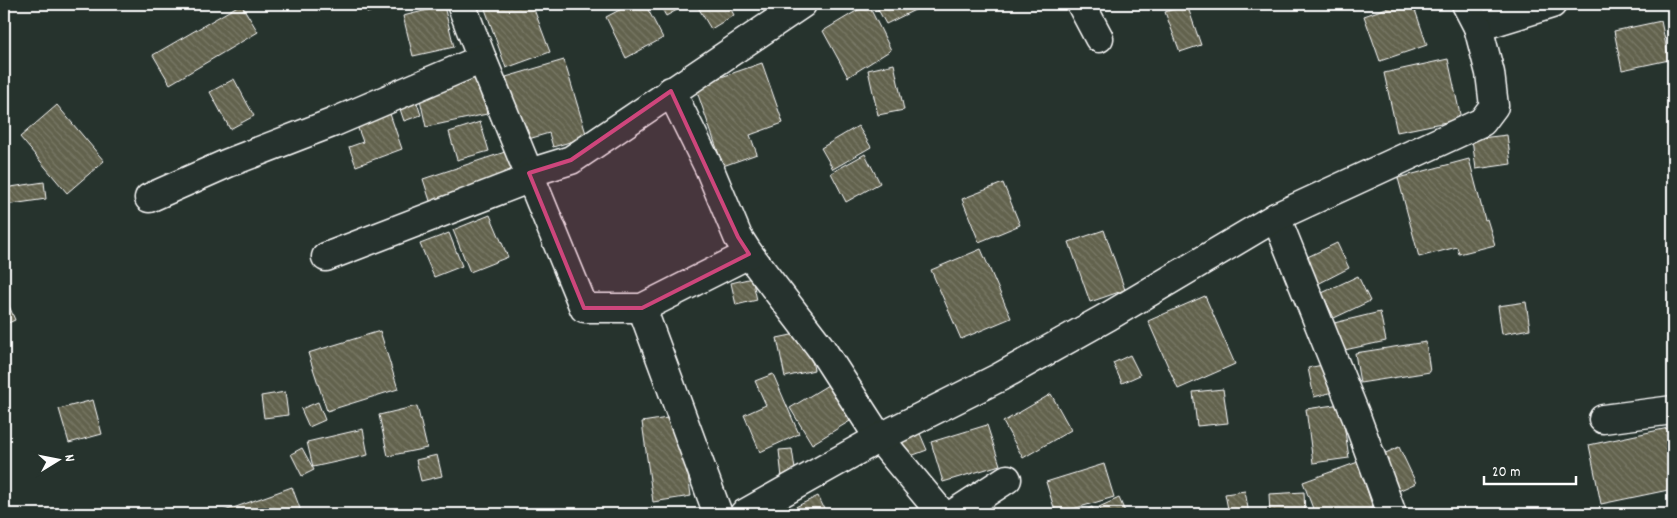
<svg xmlns="http://www.w3.org/2000/svg" width="1677" height="518" viewBox="0 0 1677 518" font-family="Dekko,sans-serif">
	<style>
		.building { fill: url(#building-back-hatch); stroke: #fff }
		.lines { fill: none; stroke-linecap: round; stroke-linejoin: round }
		.street-casing { stroke: #fff; stroke-width: 31 }
		.street { stroke: #26332d; stroke-width: 28 }
		.marked { fill: #ce467c; fill-opacity: 0.2; stroke: #ce467c; stroke-width: 4; stroke-linejoin: round }
	</style>
	<defs>
		<pattern id="building-back-hatch" width="6" height="6" patternUnits="userSpaceOnUse" patternTransform="scale(1.25)"><rect width="6" height="6" fill="#62624d"/><path d="M-1 5l2 2M0 0l6 6M5-1l2 2" fill="none" stroke="#7a7a68"/></pattern>
	</defs>
	<rect width="100%" height="100%" fill="#26332d"/>
	<filter id="ink" filterUnits="userSpaceOnUse"><feTurbulence type="fractalNoise" baseFrequency=".02" numOctaves="2"/><feDisplacementMap in="SourceGraphic" scale="10" xChannelSelector="R" yChannelSelector="G"/><feConvolveMatrix kernelMatrix="1 2 1 2 8 2 1 2 1" color-interpolation-filters="sRGB"/></filter>
	<g filter="url(#ink)">
		<g class="building">
			<path d="M241,4L258,32L170,84L153,55Z"/>
			<path d="M364,4H394L367,13Z"/>
			<path d="M490,4H532L550,52L506,68L484,6Z"/>
			<path d="M631,4H645L663,38L626,58L606,17Z"/>
			<path d="M659,4H688L666,16Z"/>
			<path d="M696,4H728L734,15L711,29Z"/>
			<path d="M868,4L891,50L848,77L823,31Z"/>
			<path d="M875,4H921L923,6L886,24Z"/>
			<path d="M1398,4H1413L1427,45L1380,61L1364,16Z"/>
			<path d="M1187,5L1201,45L1180,52L1165,12Z"/>
			<path d="M444,6L454,47L413,56L403,16Z"/>
			<path d="M1661,21L1669,60L1622,70L1614,31Z"/>
			<path d="M1448,59L1461,119L1397,132L1384,73Z"/>
			<path d="M564,60L587,137L553,147L549,133L525,140L506,77Z"/>
			<path d="M762,63L783,123L750,135L757,154L723,166L695,86Z"/>
			<path d="M894,64L904,110L878,115L868,70Z"/>
			<path d="M479,77L487,114L426,127L418,90Z"/>
			<path d="M234,79L254,116L230,129L210,92Z"/>
			<path d="M415,97L421,115L404,121L398,103Z"/>
			<path d="M57,105L104,161L67,193L20,137Z"/>
			<path d="M389,111L402,149L356,166L349,147L363,142L356,123Z"/>
			<path d="M480,122L489,151L457,160L449,132Z"/>
			<path d="M858,126L871,147L833,169L821,148Z"/>
			<path d="M1507,135L1511,164L1476,169L1472,139Z"/>
			<path d="M508,151L517,179L432,207L423,179Z"/>
			<path d="M865,154L880,183L846,202L831,173Z"/>
			<path d="M1469,159L1485,220L1487,219L1495,245L1459,254L1457,247L1419,257L1398,178Z"/>
			<path d="M44,182L46,199L5,205L4,188Z"/>
			<path d="M1003,183L1020,225L979,242L962,199Z"/>
			<path d="M490,215L508,257L470,272L453,230Z"/>
			<path d="M1104,230L1125,290L1090,302L1069,242Z"/>
			<path d="M449,233L462,266L434,277L420,244Z"/>
			<path d="M1337,243L1349,268L1312,287L1299,261Z"/>
			<path d="M981,249L1011,318L961,339L931,270Z"/>
			<path d="M1358,276L1370,301L1334,318L1322,293Z"/>
			<path d="M752,278L757,300L736,305L731,283Z"/>
			<path d="M4,294L15,320L4,325Z"/>
			<path d="M1205,296L1235,364L1178,389L1148,321Z"/>
			<path d="M1526,302L1530,329L1502,334L1498,306Z"/>
			<path d="M1380,312L1386,341L1340,351L1334,323Z"/>
			<path d="M380,331L398,389L327,411L308,353Z"/>
			<path d="M806,332L814,370L785,377L777,338Z"/>
			<path d="M1426,342L1430,372L1360,383L1355,353Z"/>
			<path d="M1130,355L1140,375L1122,383L1113,363Z"/>
			<path d="M1327,364L1333,392L1314,397L1308,368Z"/>
			<path d="M773,374L799,434L760,452L744,415L766,405L755,381Z"/>
			<path d="M828,385L850,421L812,444L790,408Z"/>
			<path d="M1223,389L1228,423L1197,426L1193,392Z"/>
			<path d="M285,392L288,415L264,418L261,396Z"/>
			<path d="M1051,394L1071,430L1023,458L1003,422Z"/>
			<path d="M93,400L102,434L69,443L59,409Z"/>
			<path d="M318,402L325,420L309,427L301,409Z"/>
			<path d="M1341,404L1349,458L1313,463L1306,409Z"/>
			<path d="M417,406L427,448L388,456L379,415Z"/>
			<path d="M680,416L691,496L653,502L642,422Z"/>
			<path d="M987,425L1000,465L943,482L931,442Z"/>
			<path d="M1673,427V489L1601,504L1589,445Z"/>
			<path d="M363,429L368,455L313,467L307,442Z"/>
			<path d="M918,429L927,450L908,457L899,437Z"/>
			<path d="M1399,447L1416,483L1396,492L1379,456Z"/>
			<path d="M302,448L314,470L302,476L291,454Z"/>
			<path d="M792,449L796,476L782,478L779,450Z"/>
			<path d="M437,455L442,476L421,481L416,460Z"/>
			<path d="M1358,462L1373,508L1356,514H1315L1303,482Z"/>
			<path d="M1104,464L1114,497L1056,514L1046,482Z"/>
			<path d="M292,487L302,514H223L222,512Z"/>
			<path d="M1245,491L1249,514H1229L1225,494Z"/>
			<path d="M1304,492L1305,514H1270L1269,494Z"/>
			<path d="M818,496L827,514H781Z"/>
			<path d="M1119,498L1126,514H1103L1099,507Z"/>
			<path d="M1092,507L1096,514H1079Z"/>
		</g>
		<g class="lines">
			<g class="street-casing">
				<g id="street">
					<path d="M461,4L482,59L584,308H642L749,254L821,348L879,438L942,514"/>
					<path d="M1081,4L1099,38"/>
					<path d="M1466,4L1478,27L1552,4"/>
					<path d="M671,91L710,170L738,237L749,254"/>
					<path d="M529,173L571,160L802,4"/>
					<path d="M149,198L228,163L332,123L482,59"/>
					<path d="M1276,217L1356,416L1392,514"/>
					<path d="M326,257L531,178"/>
					<path d="M642,308L718,514"/>
					<path d="M1603,419L1673,410"/>
					<path d="M744,514L879,438L1000,377L1109,316L1276,217L1482,122L1494,106L1490,73L1478,27"/>
					<path d="M953,514L1007,479"/>
				</g>
			</g>
			<use href="#street" class="street"/>
		</g>
	</g>
	<path class="marked" d="M671,91L738,237L749,254L642,308H584L529,173L571,160Z"/>
	<rect width="1677" height="518" fill="none" stroke="#26332d" stroke-width="20"/>
	<rect x="10" y="10" width="1657" height="498" fill="none" stroke="#fff" stroke-width="2" filter="url(#ink)"/>
	<g transform="translate(58 460) rotate(80)" stroke="#26332d" stroke-width="4" paint-order="stroke">
	<path d="M0-4L9 19L0 12L-9 19Z" fill="#ffffff"/>
	<text y="-8" font-size="14" font-weight="bold" text-anchor="middle" fill="#ffffff">N</text>
	</g>
	<path d="M1484 476v8h92v-8" fill="none" stroke="#ffffff" stroke-width="2.5"/>
	<text x="1492" y="476" font-size="15" fill="#ffffff" stroke="#26332d" stroke-width="4" paint-order="stroke">20 m</text>
</svg>
